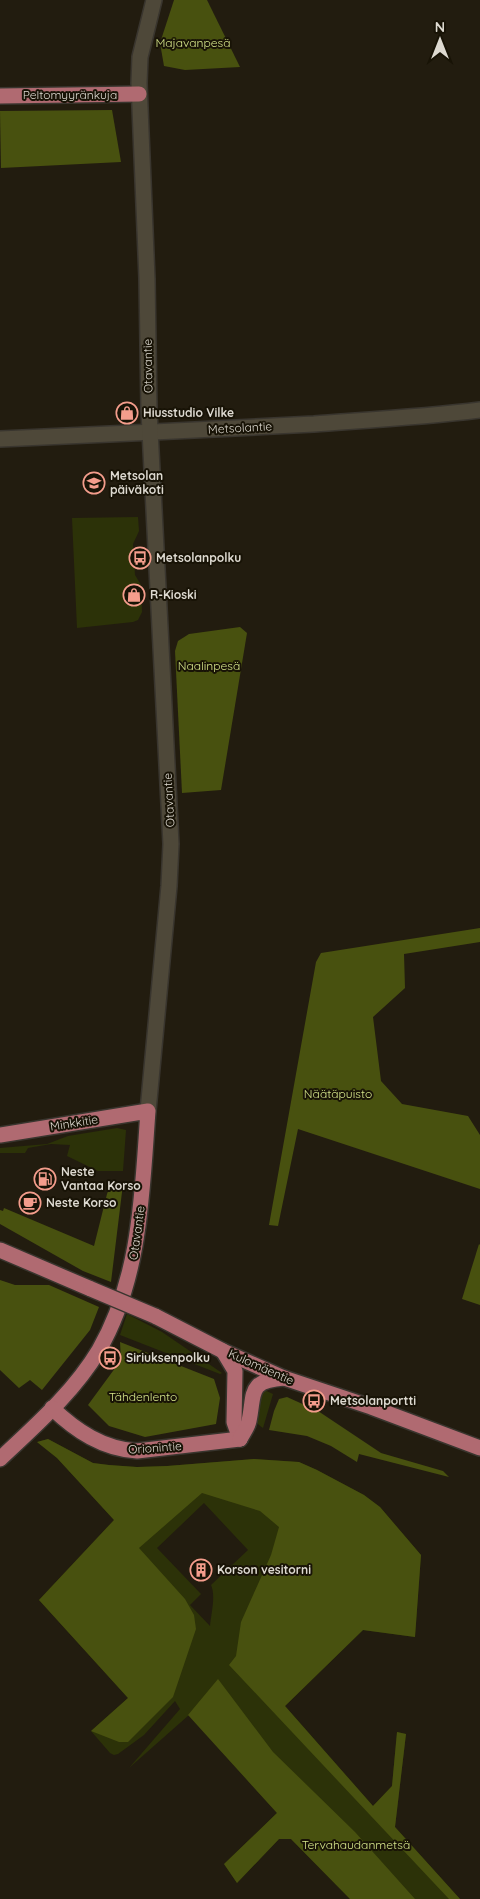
<svg xmlns="http://www.w3.org/2000/svg" width="480" height="1899" viewBox="0 0 480 1899" font-family="Quicksand,sans-serif">
	<style>
		.green { fill: #2c3208; fill-rule: evenodd }
		.forest { fill: #48510f }
		.lines { fill: none; stroke-linecap: round; stroke-linejoin: round }
		.minor-casing { stroke: #39352e; stroke-width: 18 }
		.major-casing { stroke: #39352e; stroke-width: 18 }
		.minor { stroke: #4e4839; stroke-width: 15 }
		.major { stroke: #b06a71; stroke-width: 15 }
		.major-bridge-casing { stroke: #39352e; stroke-width: 18; stroke-linecap: butt }
		.major-bridge { stroke: #b06a71; stroke-width: 15 }
		.labels { text-anchor: middle; stroke-width: 4; stroke-linejoin: round; paint-order: stroke }
		.park-label { font-size: 12px; fill: #d5e58a; stroke: #181306 }
		.street-label { font-size: 12px; fill: #dedad1; stroke: #181306 }
		.poi-label { font-size: 12px; font-weight: bold; fill: #dedad1; stroke: #181306; text-anchor: start }
	</style>
	<rect width="100%" height="100%" fill="#221c0f"/>
	<g class="green">
		<path d="M138,517L139,531L133,544L135,575L141,585L142,612L138,620L133,622L77,628L72,518Z"/>
		<path d="M117,1128L126,1130L123,1171H98L67,1156L70,1145L51,1144L28,1148L25,1153H0V1148L47,1144L68,1136Z"/>
		<path d="M127,1314L162,1332L222,1373L220,1374L120,1335Z"/>
		<path d="M262,1389L273,1394L263,1428C248,1419 257,1402 262,1389Z"/>
		<path d="M48,1439L93,1463L109,1465L137,1467L167,1466L254,1459L299,1462L317,1470L364,1495L380,1507L421,1555L415,1637L363,1630L285,1706L373,1806L392,1786L397,1732L406,1734L395,1827L460,1899H350L291,1839H279L237,1883L224,1864L277,1813L189,1715L129,1768L180,1709L175,1701L144,1735L118,1754L114,1755L110,1753L91,1731L128,1698L39,1600L114,1520L57,1458L37,1442ZM204,1503L248,1550L211,1585C216,1596 211,1614 210,1626L190,1605L201,1594L157,1548Z"/>
	</g>
	<g class="forest">
		<path d="M174,0H207L240,67L185,70L164,66L160,43Z"/>
		<path d="M112,110L121,162L1,168L0,111Z"/>
		<path d="M240,627L247,633L221,790L182,793L175,651L178,641L189,634Z"/>
		<path d="M480,928V942L404,954L405,988L373,1017L381,1081L402,1104L468,1116L480,1135V1189L298,1129L278,1226L269,1225L316,962L321,953Z"/>
		<path d="M113,1184H123L111,1282L83,1271L0,1224V1210L3,1211L4,1208L94,1246L107,1194L110,1186Z"/>
		<path d="M479,1244L480,1245V1305L462,1299Z"/>
		<path d="M0,1280L15,1285H49L99,1307L90,1330L42,1390L30,1380L19,1388L0,1370Z"/>
		<path d="M120,1342L214,1379L220,1398L216,1424L145,1437L109,1426L88,1405L121,1360Z"/>
		<path d="M287,1397L318,1411L381,1453L443,1471L449,1477L359,1454L357,1462L331,1446L307,1436L269,1430L274,1411L279,1399Z"/>
		<path d="M48,1439L93,1463L109,1465L137,1467L167,1466L254,1459L299,1462L317,1470L364,1495L380,1507L421,1555L415,1637L363,1630L285,1706L373,1806L392,1786L397,1732L406,1734L395,1827L460,1899H449L229,1665L236,1656L241,1622L271,1555L279,1527L260,1511L202,1493L139,1548L185,1599L194,1615L196,1629L173,1697L128,1742H119L91,1731L128,1698L39,1600L114,1520L57,1458L37,1442Z"/>
		<path d="M218,1679L273,1752L355,1832L415,1899H350L291,1839H279L237,1883L224,1864L277,1813L188,1715Z"/>
	</g>
	<g class="lines">
		<g class="minor-casing">
			<g id="minor">
				<path d="M0,439C105,434 209,430 314,424C369,420 425,417 480,410"/>
				<path d="M148,1111L169,886L171,844L149,411L147,279L139,83L140,57L154,0"/>
			</g>
		</g>
		<g class="major-casing">
			<g id="major">
				<path d="M0,96L139,94"/>
				<path d="M0,1135L148,1111C142,1192 141,1277 99,1350C74,1392 35,1426 0,1459"/>
				<path d="M0,1250L91,1289"/>
				<path d="M155,1316L223,1351L284,1378L371,1407L480,1448"/>
				<path d="M223,1351L235,1371L234,1422L240,1439"/>
				<path d="M52,1408C76,1431 103,1449 137,1451L240,1439"/>
				<path d="M240,1439C243,1433 248,1427 249,1421C255,1393 247,1381 284,1378"/>
			</g>
		</g>
		<use href="#minor" class="minor"/>
		<use href="#major" class="major"/>
		<g class="major-bridge-casing">
			<path id="major-bridge" d="M91,1289L155,1316"/>
		</g>
		<use href="#major-bridge" class="major-bridge"/>
	</g>
	<defs>
		<g id="shop-ring" transform="scale(1.125)"><circle r="9.5" fill="#181306" stroke="#f49d8c" stroke-width="1.5"/><path d="M-5-2.5h2.3a2.7 3.5 0 0 1 5.4 0H5L5.5 6h-11ZM-1.5-2.5h3a1.5 2.3 0 0 0-3 0Z" fill="#f49d8c"/></g>
		<g id="school-ring" transform="scale(1.125)"><circle r="9.5" fill="#181306" stroke="#f49d8c" stroke-width="1.5"/><path d="M0-5L7-2L0 1L-7-2ZM-4 1L0 2.5L4 1V4Q0 6-4 4Z" fill="#f49d8c"/></g>
		<g id="bus-ring" transform="scale(1.125)"><circle r="9.5" fill="#181306" stroke="#f49d8c" stroke-width="1.5"/><path d="M-5-6H5V4H4V6H2V4H-2V6H-4V4H-5ZM-3.5-4V0h7V-4ZM-3.5 1.2v1.5H-2V1.2ZM2 1.2v1.5H3.5V1.2Z" fill="#f49d8c"/></g>
		<g id="fuel-ring" transform="scale(1.125)"><circle r="9.5" fill="#181306" stroke="#f49d8c" stroke-width="1.5"/><path d="M-5.5-6h7V0h2V4h1.3V-2.5L3-4.5l.8-.8L6-3V5H2.5V1h-1V6h-7ZM-4.2-4.7v3.2H.2V-4.7Z" fill="#f49d8c"/></g>
		<g id="cafe-ring" transform="scale(1.125)"><circle r="9.5" fill="#181306" stroke="#f49d8c" stroke-width="1.5"/><path d="M-5.5-4.5H6V0H3Q3 3.5 0 3.5H-2.5Q-5.5 3.5-5.5 0ZM3-3.2v2h1.7v-2ZM-6 4.5H4V6H-6Z" fill="#f49d8c"/></g>
		<g id="building-ring" transform="scale(1.125)"><circle r="9.5" fill="#181306" stroke="#f49d8c" stroke-width="1.5"/><path d="M-4-6H4V6H1V3H-1V6H-4ZM-2.5-4.3h1.7v1.8h-1.7ZM.8-4.3h1.7v1.8H.8ZM-2.5-1h1.7V.8h-1.7ZM.8-1h1.7V.8H.8Z" fill="#f49d8c"/></g>
	</defs>
	<g fill-rule="evenodd">
		<use href="#shop-ring" x="127" y="413"/>
		<use href="#school-ring" x="94" y="483"/>
		<use href="#bus-ring" x="140" y="558"/>
		<use href="#shop-ring" x="134" y="595"/>
		<use href="#fuel-ring" x="45" y="1179"/>
		<use href="#cafe-ring" x="30" y="1203"/>
		<use href="#bus-ring" x="110" y="1358"/>
		<use href="#bus-ring" x="314" y="1401"/>
		<use href="#building-ring" x="201" y="1570"/>
	</g>
	<g class="labels">
		<g class="park-label">
			<text x="193" y="47">Majavanpesä</text>
			<text x="209" y="670">Naalinpesä</text>
			<text x="338" y="1098">Näätäpuisto</text>
			<text x="143" y="1401">Tähdenlento</text>
			<text x="356" y="1849">Tervahaudanmetsä</text>
		</g>
		<g class="street-label">
			<text x="70" y="99">Peltomyyränkuja</text>
			<text transform="translate(148 366) rotate(-91)" y="4">Otavantie</text>
			<text transform="translate(240 428) rotate(-3)" y="4">Metsolantie</text>
			<text transform="translate(169 800) rotate(-93)" y="4">Otavantie</text>
			<text transform="translate(74 1123) rotate(-9)" y="4">Minkkitie</text>
			<text transform="translate(137 1233) rotate(-82)" y="4">Otavantie</text>
			<text transform="translate(261 1367) rotate(24)" y="4">Kulomäentie</text>
			<text transform="translate(155 1448) rotate(-4)" y="4">Orionintie</text>
		</g>
		<g class="poi-label">
			<text x="143" y="417">Hiusstudio Vilke</text>
			<text x="110" y="480">Metsolan<tspan x="110" dy="14">päiväkoti</tspan></text>
			<text x="156" y="562">Metsolanpolku</text>
			<text x="150" y="599">R-Kioski</text>
			<text x="61" y="1176">Neste<tspan x="61" dy="14">Vantaa Korso</tspan></text>
			<text x="46" y="1207">Neste Korso</text>
			<text x="126" y="1362">Siriuksenpolku</text>
			<text x="330" y="1405">Metsolanportti</text>
			<text x="217" y="1574">Korson vesitorni</text>
		</g>
	</g>
	<g transform="translate(440 40)" stroke="#181306" stroke-width="4" paint-order="stroke">
	<path d="M0-4L9 19L0 12L-9 19Z" fill="#dedad1"/>
	<text y="-8" font-size="14" font-weight="bold" text-anchor="middle" fill="#dedad1">N</text>
	</g>
</svg>
